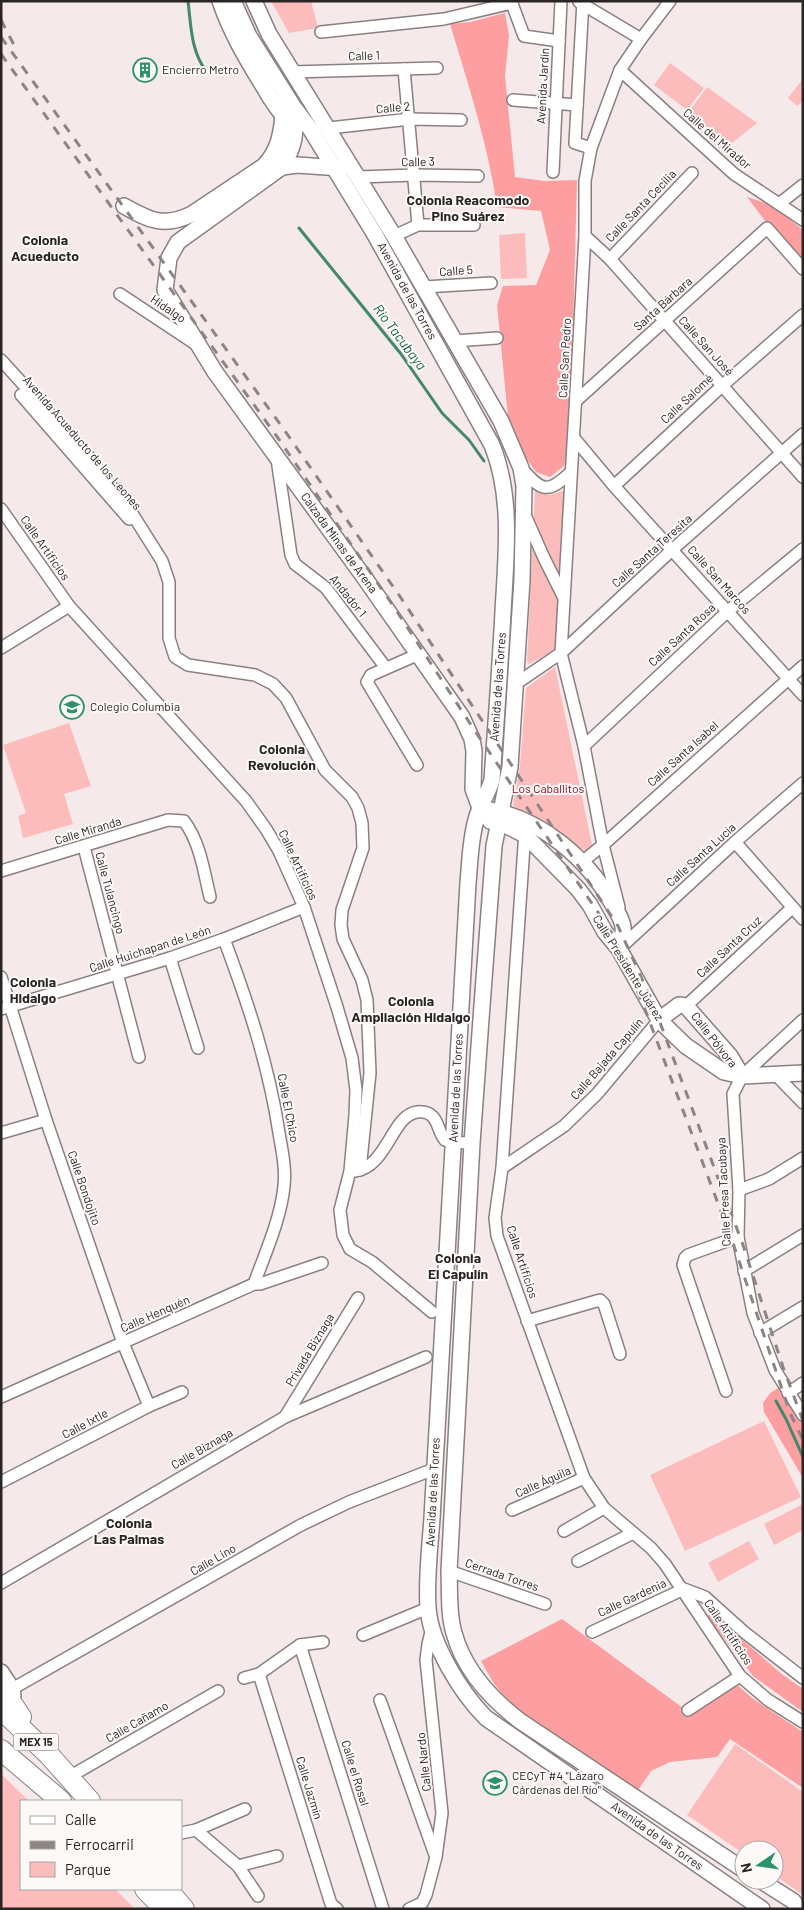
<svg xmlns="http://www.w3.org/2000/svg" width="804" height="1910" viewBox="0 0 804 1910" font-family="Barlow,sans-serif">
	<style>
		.green { fill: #fdbcbc }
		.forest { fill: #fd9ea0 }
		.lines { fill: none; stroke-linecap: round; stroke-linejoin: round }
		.stream { stroke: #41886c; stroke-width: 3 }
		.street-casing { stroke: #8b8080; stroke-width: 14 }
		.secondary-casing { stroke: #8b8080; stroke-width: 18 }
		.highway-casing { stroke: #8b8080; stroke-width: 22 }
		.street { stroke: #fff; stroke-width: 11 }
		.secondary { stroke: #fff; stroke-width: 15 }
		.highway { stroke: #fff; stroke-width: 20 }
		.rail { stroke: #8d8484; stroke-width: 3; stroke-dasharray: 9 9; stroke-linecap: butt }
		.labels { text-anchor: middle; stroke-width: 4; stroke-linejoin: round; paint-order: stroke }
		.shield { fill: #fef9f9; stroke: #696565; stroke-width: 1 }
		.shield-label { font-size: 11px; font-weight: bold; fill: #292525 }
		.street-label { font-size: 12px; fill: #292525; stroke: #fef9f9 }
		.poi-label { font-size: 12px; fill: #292525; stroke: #fef9f9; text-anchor: start }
		.park-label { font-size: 12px; fill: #7d0c22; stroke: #fef9f9 }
		.neighbourhood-label { font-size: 14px; font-weight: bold; fill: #292525; stroke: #fef9f9 }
		.water-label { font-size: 14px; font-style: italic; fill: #0f5f44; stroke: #fef9f9 }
	</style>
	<rect width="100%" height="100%" fill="#f6e9e9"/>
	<g class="green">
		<path d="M271,1H311L318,28L289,33Z"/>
		<path d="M670,63L704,88L687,110L654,85Z"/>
		<path d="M803,79V101L797,106L788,98Z"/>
		<path d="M707,87L757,123L722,151L685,117Z"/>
		<path d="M525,233L527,278L501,279L499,235Z"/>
		<path d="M537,489C550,499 554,493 565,490L560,647L529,664L527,662L535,492Z"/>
		<path d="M555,667L592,845L586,851L513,806L520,766L526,688Z"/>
		<path d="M69,723L91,786L64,794L73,824L23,838L18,816L26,813L3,745Z"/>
		<path d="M764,1421L801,1497L685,1551L650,1475Z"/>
		<path d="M803,1504V1530L774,1545L764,1524Z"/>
		<path d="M749,1541L759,1559L718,1582L708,1563Z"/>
		<path d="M735,1744L803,1792V1895L774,1875V1850H744V1854L687,1815Z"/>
		<path d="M1,1774L29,1801H21V1889H115L135,1909H1Z"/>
	</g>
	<g class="forest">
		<path d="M505,13L509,35L505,76L515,177L545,181L577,180L570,446L564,466L550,477L536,472L516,444L508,417L497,305L503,286L536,285L550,250L541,211L497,207C488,144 468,84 450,24L470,22Z"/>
		<path d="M747,197L772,205L803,230V263L772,230Z"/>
		<path d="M780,1387L803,1421V1478L764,1412L763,1403L770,1393Z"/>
		<path d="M710,1612L783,1675L803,1689V1712L753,1676L707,1616Z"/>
		<path d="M562,1619L687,1711L733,1681L752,1698L803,1732V1788L730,1739L717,1757L670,1762L651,1771L636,1793L532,1722L509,1703L493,1682L481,1661Z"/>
	</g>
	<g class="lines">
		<g class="stream">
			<path d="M188,1C191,26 191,51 206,71"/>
			<path d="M299,228L401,354L442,413L469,440L484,461"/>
			<path d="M776,1401L786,1419L803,1457"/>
		</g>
		<g class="street-casing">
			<g id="street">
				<path d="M511,1L524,36L559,41"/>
				<path d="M583,1L575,143L591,148"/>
				<path d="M579,2L641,39"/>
				<path d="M321,32L444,19L512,3"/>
				<path d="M404,69L418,225"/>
				<path d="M620,70L734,174L803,220"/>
				<path d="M291,72L437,68"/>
				<path d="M513,100L577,105"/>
				<path d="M329,128L410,119L461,120"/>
				<path d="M553,172L561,1"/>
				<path d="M359,177L414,175L478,176"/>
				<path d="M779,204L803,185"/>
				<path d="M394,236L418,225H474"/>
				<path d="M585,236L610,259L803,477"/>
				<path d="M610,259L692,173"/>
				<path d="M424,287L491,283"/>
				<path d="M120,294L197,345"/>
				<path d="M454,341L497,338"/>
				<path d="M1,360L89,457L133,515L162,561L169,582V638L175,657L188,665L255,675L273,684L286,698L325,770L352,797L358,808L362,823L363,848L342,910L341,925L343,939L362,980L367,1000L370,1073L360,1170"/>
				<path d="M21,395L129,519"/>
				<path d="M577,400L767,228L803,269"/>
				<path d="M574,438L614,486L803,695"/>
				<path d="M277,459L291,555L295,564L326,588L386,668"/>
				<path d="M521,468C542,491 547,495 571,472"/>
				<path d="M614,486L723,385L803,315"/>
				<path d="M1,509L69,606L246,801L266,829L279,851L304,907L337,1007L352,1058L356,1090L355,1115L350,1171L340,1210L343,1235L350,1249L372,1262L432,1312"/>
				<path d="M525,515L544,558L564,598"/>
				<path d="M1,648L69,606"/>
				<path d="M517,683L561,653L673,549L803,434"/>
				<path d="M584,746L728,611L803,549"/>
				<path d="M417,765L367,682L371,675L419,654"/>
				<path d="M525,831L502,1168L495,1218L497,1236L584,1478L604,1508L651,1548L665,1564L740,1676L768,1700L803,1722"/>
				<path d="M735,842L803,919"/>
				<path d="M84,847L139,1057"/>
				<path d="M582,862L603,845L803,666"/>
				<path d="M1,871L168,820L184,821C200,842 204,872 210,897"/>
				<path d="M619,907L603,845L584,746L561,653L585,236V181L591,148L620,70L641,39L670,1"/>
				<path d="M224,939C248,1003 269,1066 279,1133C282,1151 286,1168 284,1186C281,1218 265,1254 254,1284"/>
				<path d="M619,949L735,842L803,783"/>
				<path d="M170,958L198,1048"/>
				<path d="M1,977L46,1120L123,1343L149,1406"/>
				<path d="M686,1006L792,908"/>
				<path d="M1,1009L170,958L224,939L304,907"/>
				<path d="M803,1020L742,1076L733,1094L739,1190L738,1237L753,1313L775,1370L803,1415"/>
				<path d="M774,1073L803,1103"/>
				<path d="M1,1133L46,1120"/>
				<path d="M502,1168L564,1126L597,1094L659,1020"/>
				<path d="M355,1171C387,1167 392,1115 417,1112C440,1110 436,1131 445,1140C451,1144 465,1142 472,1143"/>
				<path d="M739,1190L769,1179L803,1158"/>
				<path d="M744,1271L803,1235"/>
				<path d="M527,1321L600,1300L604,1304L620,1354"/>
				<path d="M760,1333L803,1307"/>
				<path d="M726,1391L683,1265L685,1258L688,1255L738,1237"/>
				<path d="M788,1393L803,1383"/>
				<path d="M1,1397L254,1284H260L322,1263"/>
				<path d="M285,1417L358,1298"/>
				<path d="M1,1482L149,1406L182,1392"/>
				<path d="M512,1510L584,1478"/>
				<path d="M564,1531L604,1508"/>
				<path d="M578,1561L633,1533"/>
				<path d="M449,1571L545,1604"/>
				<path d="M1,1583L285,1417L426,1357"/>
				<path d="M592,1632L684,1589L705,1597L744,1632L803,1678"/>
				<path d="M363,1635L428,1608"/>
				<path d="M300,1645L383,1909"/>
				<path d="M259,1674L331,1904L337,1909"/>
				<path d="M244,1678L259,1674L300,1645L323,1642"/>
				<path d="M12,1689L301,1525L349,1502L434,1469"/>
				<path d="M380,1700L435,1855"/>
				<path d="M688,1710L740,1676"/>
				<path d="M69,1777L218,1691"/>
				<path d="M196,1830L238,1866L258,1896"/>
				<path d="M181,1833L196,1830L245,1809"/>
				<path d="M238,1866L277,1856"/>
				<path d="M409,1909L422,1903L426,1895L436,1857L442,1813L426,1660L428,1644L432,1628"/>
			</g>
		</g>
		<g class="secondary-casing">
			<g id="secondary">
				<path d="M220,1C230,31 246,58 262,84C270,98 278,111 289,122"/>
				<path d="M233,1L249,36L293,106L311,130L374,233L492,445C513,497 506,556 503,612C500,668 496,724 492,780C488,794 479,806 476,820C470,841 470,862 468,883L432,1518C430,1547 426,1578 428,1607C430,1643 461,1693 486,1718L762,1909"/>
				<path d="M254,1L269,34L394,236L501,421L521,468L524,486L522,580L510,767L494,846L481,1019L472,1143L449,1571C450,1591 448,1613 454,1633C464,1670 490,1698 520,1721L744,1870"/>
				<path d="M293,108C297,133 295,146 282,167L178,242L169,258L165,290L215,372L364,577L462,717L472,739L474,751L473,789L480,808"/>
				<path d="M282,167L297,165L341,168"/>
				<path d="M124,206C149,220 164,228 192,214L264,166C278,151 281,136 283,116"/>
				<path d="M491,810C542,820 587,858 612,903C616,910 622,918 623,927C624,933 621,942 619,949"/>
				<path d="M490,821L499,822L525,835L578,889L590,905L605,932L619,949L659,1020L686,1046L724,1072L742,1076L803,1073"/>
				<path d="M659,1020L679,1005L686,1006L730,1056L742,1076"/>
				<path d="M1,1672L12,1689L13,1696"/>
				<path d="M760,1880L793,1901L799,1909"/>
			</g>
		</g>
		<g class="highway-casing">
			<g id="highway">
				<path d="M1,1687L21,1717"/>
				<path d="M1,1709L49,1755L90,1801"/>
				<path d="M1,1750L61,1801"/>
				<path d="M145,1889L164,1909"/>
				<path d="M167,1889L184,1909"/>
			</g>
		</g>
		<use href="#street" class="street"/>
		<use href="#secondary" class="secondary"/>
		<use href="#highway" class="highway"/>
		<g class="rail">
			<path d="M1,20L14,45"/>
			<path d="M1,37L285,431L401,598L618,926L652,1001L743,1245L783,1367L803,1421"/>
			<path d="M1,54L278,438L392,604L475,731L612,933L643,1004L734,1246L790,1413L803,1440"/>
		</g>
	</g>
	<defs>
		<g id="building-ring" transform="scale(1.25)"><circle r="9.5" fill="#fef9f9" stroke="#2d916d" stroke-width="1.5"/><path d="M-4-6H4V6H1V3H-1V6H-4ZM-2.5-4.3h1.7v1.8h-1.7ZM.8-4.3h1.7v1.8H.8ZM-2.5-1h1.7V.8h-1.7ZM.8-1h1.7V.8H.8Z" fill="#2d916d"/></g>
		<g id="school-ring" transform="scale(1.25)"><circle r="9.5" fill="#fef9f9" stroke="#2d916d" stroke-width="1.5"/><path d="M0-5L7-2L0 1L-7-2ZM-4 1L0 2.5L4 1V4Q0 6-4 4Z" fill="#2d916d"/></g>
	</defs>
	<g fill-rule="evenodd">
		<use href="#building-ring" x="145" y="70"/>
		<use href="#school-ring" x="72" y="707"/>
		<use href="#school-ring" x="495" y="1783"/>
	</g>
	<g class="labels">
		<rect class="shield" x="13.5" y="1733.5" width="45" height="17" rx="4"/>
		<g class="shield-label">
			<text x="36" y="1746">MEX 15</text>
		</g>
		<g class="street-label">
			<text transform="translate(364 56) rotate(-2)" y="4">Calle 1</text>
			<text transform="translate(543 86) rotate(-87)" y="4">Avenida Jardín</text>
			<text transform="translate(393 108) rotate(-5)" y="4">Calle 2</text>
			<text transform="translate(717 139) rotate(41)" y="4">Calle del Mirador</text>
			<text transform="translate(418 162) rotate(-1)" y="4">Calle 3</text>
			<text transform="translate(641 206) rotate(-46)" y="4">Calle Santa Cecilia</text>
			<text transform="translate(456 271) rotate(-4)" y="4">Calle 5</text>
			<text transform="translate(407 291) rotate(61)" y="4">Avenida de las Torres</text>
			<text transform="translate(663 304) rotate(-42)" y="4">Santa Bárbara</text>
			<text transform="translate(168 309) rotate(34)" y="4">Hidalgo</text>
			<text transform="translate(706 346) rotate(48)" y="4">Calle San José</text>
			<text transform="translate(565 358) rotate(-87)" y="4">Calle San Pedro</text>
			<text transform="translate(687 399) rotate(-43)" y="4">Calle Salomé</text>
			<text transform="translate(82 443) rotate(49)" y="4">Avenida Acueducto de los Leones</text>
			<text transform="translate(339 543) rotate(54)" y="4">Calzada Minas de Arena</text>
			<text transform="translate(45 548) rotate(55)" y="4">Calle Artificios</text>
			<text transform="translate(652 551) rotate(-42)" y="4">Calle Santa Teresita</text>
			<text transform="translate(719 580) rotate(48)" y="4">Calle San Marcos</text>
			<text transform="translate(348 596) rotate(51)" y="4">Andador 1</text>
			<text transform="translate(682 635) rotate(-43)" y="4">Calle Santa Rosa</text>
			<text transform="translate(498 687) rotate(-86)" y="4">Avenida de las Torres</text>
			<text transform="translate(683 754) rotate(-42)" y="4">Calle Santa Isabel</text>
			<text transform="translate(88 831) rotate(-17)" y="4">Calle Miranda</text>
			<text transform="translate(701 855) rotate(-42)" y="4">Calle Santa Lucía</text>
			<text transform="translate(298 865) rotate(65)" y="4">Calle Artificios</text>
			<text transform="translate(110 893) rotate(75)" y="4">Calle Tulancingo</text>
			<text transform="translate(729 947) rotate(-43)" y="4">Calle Santa Cruz</text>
			<text transform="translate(150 949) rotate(-18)" y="4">Calle Huichapan de León</text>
			<text transform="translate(628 968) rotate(58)" y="4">Calle Presidente Juárez</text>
			<text transform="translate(714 1040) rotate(52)" y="4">Calle Pólvora</text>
			<text transform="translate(607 1059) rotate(-49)" y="4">Calle Bajada Capulín</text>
			<text transform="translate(456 1088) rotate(-87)" y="4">Avenida de las Torres</text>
			<text transform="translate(288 1108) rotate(79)" y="4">Calle El Chico</text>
			<text transform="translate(84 1188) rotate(71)" y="4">Calle Bondojito</text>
			<text transform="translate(724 1192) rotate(-93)" y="4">Calle Presa Tacubaya</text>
			<text transform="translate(522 1262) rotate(72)" y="4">Calle Artificios</text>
			<text transform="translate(155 1314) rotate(-24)" y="4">Calle Henquén</text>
			<text transform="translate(310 1350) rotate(-59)" y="4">Privada Biznaga</text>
			<text transform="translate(85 1424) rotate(-28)" y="4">Calle Ixtle</text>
			<text transform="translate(202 1449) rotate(-30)" y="4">Calle Biznaga</text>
			<text transform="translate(543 1482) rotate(-24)" y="4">Calle Águila</text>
			<text transform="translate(433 1492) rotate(-87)" y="4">Avenida de las Torres</text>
			<text transform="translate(213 1560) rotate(-30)" y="4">Calle Lino</text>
			<text transform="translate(502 1575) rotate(19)" y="4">Cerrada Torres</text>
			<text transform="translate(632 1598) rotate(-25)" y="4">Calle Gardenia</text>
			<text transform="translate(728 1632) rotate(56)" y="4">Calle Artificios</text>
			<text transform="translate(137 1722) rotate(-30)" y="4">Calle Cañamo</text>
			<text transform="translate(424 1762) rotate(-96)" y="4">Calle Nardo</text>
			<text transform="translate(355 1773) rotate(73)" y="4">Calle el Rosal</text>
			<text transform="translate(309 1788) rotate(73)" y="4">Calle Jazmín</text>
			<text transform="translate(657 1836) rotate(35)" y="4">Avenida de las Torres</text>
		</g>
		<g class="poi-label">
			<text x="162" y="74">Encierro Metro</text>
			<text x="90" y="711">Colegio Columbia</text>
			<text x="512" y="1780">CECyT #4 "Lázaro<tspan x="512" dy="14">Cárdenas del Río"</tspan></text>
		</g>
		<g class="park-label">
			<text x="548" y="793">Los Caballitos</text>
		</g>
		<g class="neighbourhood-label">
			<text x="468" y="205">Colonia Reacomodo<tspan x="468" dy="16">Pino Suárez</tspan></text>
			<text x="45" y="245">Colonia<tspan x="45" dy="16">Acueducto</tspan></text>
			<text x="282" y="754">Colonia<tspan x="282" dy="16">Revolución</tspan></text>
			<text x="33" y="987">Colonia<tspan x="33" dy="16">Hidalgo</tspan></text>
			<text x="411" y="1006">Colonia<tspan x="411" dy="16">Ampliación Hidalgo</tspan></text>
			<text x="458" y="1263">Colonia<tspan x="458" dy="16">El Capulín</tspan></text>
			<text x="129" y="1528">Colonia<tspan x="129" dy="16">Las Palmas</tspan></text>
		</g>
		<g class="water-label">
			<text transform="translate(400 337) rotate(53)" y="5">Río Tacubaya</text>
		</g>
	</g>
	<rect width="804" height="1910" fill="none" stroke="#292525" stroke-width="5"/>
	<rect x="20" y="1800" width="162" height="90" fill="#fef9f9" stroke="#a9a4a4"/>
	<rect x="30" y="1816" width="25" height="8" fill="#ffffff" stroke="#a9a4a4"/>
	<text x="65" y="1825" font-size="15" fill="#292525">Calle</text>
	<rect x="30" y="1841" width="25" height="8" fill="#8d8484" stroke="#a9a4a4"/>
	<text x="65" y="1850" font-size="15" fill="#292525">Ferrocarril</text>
	<rect x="30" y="1862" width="25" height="15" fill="#fdbcbc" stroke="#a9a4a4"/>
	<text x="65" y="1875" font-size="15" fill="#292525">Parque</text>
	<g transform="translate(759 1865) rotate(257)"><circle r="24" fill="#fef9f9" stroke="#a9a4a4"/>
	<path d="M0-4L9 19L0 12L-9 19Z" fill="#2d916d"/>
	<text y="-8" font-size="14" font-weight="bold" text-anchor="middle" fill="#292525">N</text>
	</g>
</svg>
